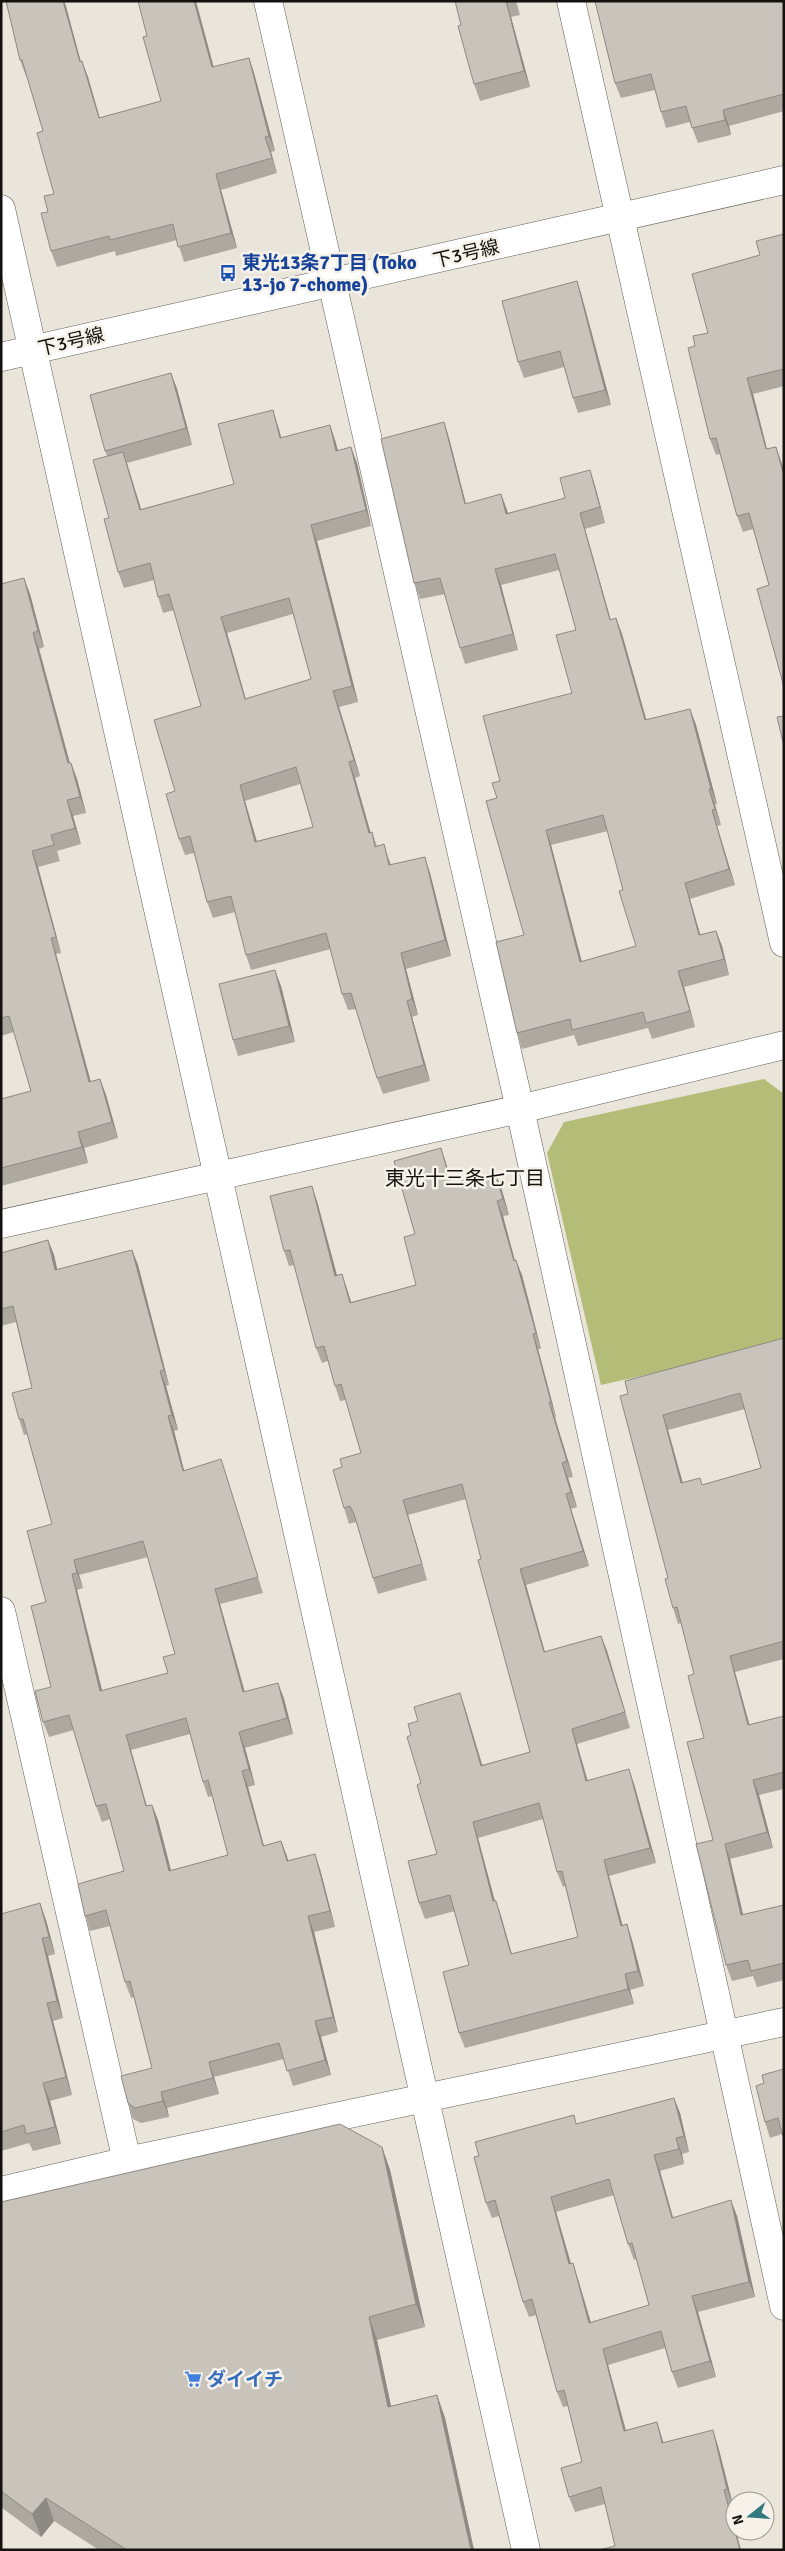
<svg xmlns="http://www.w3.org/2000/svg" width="785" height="2551" viewBox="0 0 785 2551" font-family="Signika,'Noto Sans JP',sans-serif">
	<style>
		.park { fill: #b3bd77 }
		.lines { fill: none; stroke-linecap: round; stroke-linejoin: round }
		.minor-casing { stroke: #625e56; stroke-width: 29 }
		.tertiary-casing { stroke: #625e56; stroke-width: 29 }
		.minor { stroke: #fff; stroke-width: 28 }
		.tertiary { stroke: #fff; stroke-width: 28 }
		.wall { fill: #ada9a1; fill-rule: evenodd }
		.shaded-wall { fill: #8d8983 }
		.building { fill: #c9c4bb; stroke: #8d8983; fill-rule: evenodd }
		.labels { text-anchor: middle; stroke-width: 5; stroke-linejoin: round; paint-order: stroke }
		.street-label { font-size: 19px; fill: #13120f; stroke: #f7f2e9 }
		.transit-label { font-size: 19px; font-weight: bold; fill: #164399; stroke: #f7f2e9; text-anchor: start }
		.shop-label { font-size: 19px; font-weight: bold; fill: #366cbe; stroke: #f7f2e9; text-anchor: start }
		.neighbourhood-label { font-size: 20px; fill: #13120f; stroke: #f7f2e9 }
	</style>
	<rect width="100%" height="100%" fill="#eae5db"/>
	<path class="park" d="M764,1079L784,1094V1344L601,1385L547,1153L564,1122Z"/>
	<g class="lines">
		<g class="minor-casing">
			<g id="minor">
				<path d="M268,1L520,1109L784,2306"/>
				<path d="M571,1L784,943"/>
				<path d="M1,209L526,2550"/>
				<path d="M1,1224L520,1109L784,1045"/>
				<path d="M1,1611L127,2161"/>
				<path d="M1,2191L127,2161L784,2022"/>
			</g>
		</g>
		<g class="tertiary-casing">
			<path id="tertiary" d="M1,357L784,180"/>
		</g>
		<use href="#minor" class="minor"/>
		<use href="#tertiary" class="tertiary"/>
	</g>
	<g class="wall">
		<path d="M6,1H64L81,62L88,77L100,118L161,101L214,67L249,58L254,73L275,151L271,152L277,173L221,190L237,248L184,262L177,240L116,256L115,251L57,267L51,251L48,212L54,194L43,131L27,76H26L20,60Z"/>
		<path d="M455,1H516L520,15L511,17L530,87L480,101L474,84L461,25Z"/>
		<path d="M784,1V111L729,126L731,135L698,143L690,122L666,128L661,112L655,90L621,98L615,83Z"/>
		<path d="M784,234V386L753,394L767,449L776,447L784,470V687L769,585L753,529L743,532L737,516L720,454L716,455L710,439L695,346L708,333L760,255Z"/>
		<path d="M577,281L582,297L611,405L578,413L573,398L564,367L524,378L518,362Z"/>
		<path d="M171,373L177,389L192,445L127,463L141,509L234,484L278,426L281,438L330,425L338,450L357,463L371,526L317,541L358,702L339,707L360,776L355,778L370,832H372L377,846L389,860L391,865L430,873L451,956L406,969L418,1015L412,1017L430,1081L383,1094L377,1078L356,1009L348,1010L342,994L331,949L251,970L246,955L235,912L213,918L207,902L194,853L185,855L179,839L175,791L201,706L174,610L163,613L158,597L154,580L124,588L118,572L109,518L107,456L105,451ZM293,614L311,679L246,699L227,633ZM300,784L313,827L257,841L245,801Z"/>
		<path d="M444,422L449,438L466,504L501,494L508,513L565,498L590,470L595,486L605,523L585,529L611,620L616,618L622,634L646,720L690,709L696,725L717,804L715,805L721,825L717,826L735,885L690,899L700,935L716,931L722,946L729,975L684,987L695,1027L652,1039L648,1028L578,1046L574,1035L522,1049L517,1033L524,935L497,798L500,781L572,693L576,630L559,570L501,585L518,650L465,664L460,648L445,594L420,599L414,583ZM608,831L623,890L636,946L582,962L551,845Z"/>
		<path d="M1,584L30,594L44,647L39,649L70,763H71L77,779L86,813L73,816L81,844L57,851L60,861L38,867L61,953L56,954L91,1082L100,1079L106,1095L118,1138L84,1148L88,1163L1,1186V1099L31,1091L14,1032L1,1036Z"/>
		<path d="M281,986L295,1042L238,1056L233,1040Z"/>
		<path d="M441,1148L446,1163L452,1184L501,1187L509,1215L503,1216L515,1261L522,1275L541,1349H538L556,1417L555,1418L573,1477L568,1478L577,1507L571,1509L589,1566L526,1585L545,1652L601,1636L607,1651L630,1728L577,1744L588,1781L634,1784L656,1863L609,1876L622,1926L627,1924L632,1940L644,1986L630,1990L634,2004L465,2048L459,2033L469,1965L455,1911L425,1919L419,1903L437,1854L421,1783L411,1735L418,1721L460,1693L465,1708L482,1765L530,1752L466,1499L408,1515L427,1580L378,1594L373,1578L357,1524L356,1522L349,1524L344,1508L342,1467L361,1453L346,1400L340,1401L335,1386L328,1361L322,1363L316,1348L294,1265L289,1266L284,1251L317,1201L337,1275L342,1274L351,1302L416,1285L415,1234ZM543,1819L557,1872L563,1887L565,1886L578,1937L512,1954L501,1916L496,1901H495L478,1838Z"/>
		<path d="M48,1240L54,1255L57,1270L132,1250L138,1265L169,1385L166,1386L178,1430L174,1431L184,1471L226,1475L263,1593L220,1604L245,1692L278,1683L284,1699L293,1734L245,1748L255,1785L248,1787L264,1846L281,1841L288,1861L320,1869L335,1927L314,1932L338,2032L321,2037L331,2075L293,2086L284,2059L214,2077L219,2094L167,2108L169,2117L141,2123L133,2119L128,2103L152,2068L134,1997L131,1998L125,1982L110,1926L90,1931L85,1916L124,1871L110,1819L102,1822L96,1806L74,1730L49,1737L43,1722L51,1687L46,1602L52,1524L27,1434L24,1435L19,1419L32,1388L16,1322L1,1326V1253ZM148,1557L175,1654L168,1673L102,1691L77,1590L83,1588L79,1575ZM190,1734L203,1782L208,1797L212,1796L228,1855L171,1871L158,1820L152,1805L147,1806L131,1750Z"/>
		<path d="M784,1338V1659L735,1672L749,1725L784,1716V1789L759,1795L773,1848L730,1859L743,1915L784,1905V1980L757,1987L753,1976L732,1981L726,1965L713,1840L704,1738L694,1674L681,1623L678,1624L673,1608L668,1578L628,1394ZM745,1409L761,1468L703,1485L683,1483L668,1430Z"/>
		<path d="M1,1914L46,1920L55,1954L48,1956L63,2018L53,2021L72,2095L50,2101L61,2144L33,2151L29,2143L1,2151Z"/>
		<path d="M784,2069L782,2134L770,2138L765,2122L764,2083Z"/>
		<path d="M674,2098L680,2113L689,2152L682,2154L684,2164L660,2171L673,2217L737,2216L755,2297L698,2312L716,2377L678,2388L672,2372L665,2348L608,2365L626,2430L657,2422L663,2442L718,2446L733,2505L615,2546L605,2504L575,2512L569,2497L582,2462L568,2406L563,2407L557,2392L536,2315L529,2317L523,2302L499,2216L492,2218L486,2203L479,2156L577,2124ZM614,2195L628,2244L634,2260L636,2259L649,2305L591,2322L578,2279L571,2263L556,2212Z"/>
		<path d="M382,2147L390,2170L425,2327L377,2340L391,2406L437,2395L445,2418L474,2550H99L54,2521L41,2537L1,2507V2202Z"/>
	</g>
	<g class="shaded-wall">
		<path d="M63,1H64L66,6L85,78L80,62Z"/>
		<path d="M194,1H196L218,83L212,67Z"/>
		<path d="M506,1L511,17L530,87L524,71Z"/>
		<path d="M249,58L254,73L275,151L269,136Z"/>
		<path d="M82,61L88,77L104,134L99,118Z"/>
		<path d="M723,110L729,126L731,135L725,120Z"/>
		<path d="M265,137L271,152L277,173Z"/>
		<path d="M216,174L221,190L237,248L231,233Z"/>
		<path d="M577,281L582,297L611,405L605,390Z"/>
		<path d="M171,373L177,389L192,445L186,428Z"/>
		<path d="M747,378L753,394L771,465L766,449Z"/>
		<path d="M273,410L278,426L286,454L280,438Z"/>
		<path d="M444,422L449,438L470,520L465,504Z"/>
		<path d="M330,425L335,440L342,466L336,451Z"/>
		<path d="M351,447L357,463L371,526L366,510Z"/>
		<path d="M776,447L784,470V476Z"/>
		<path d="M123,452L128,467L146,525L140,510Z"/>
		<path d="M590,470L595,486L605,523L600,507Z"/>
		<path d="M501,494L507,510L512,529L506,514Z"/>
		<path d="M580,513L585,529L615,636L610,620Z"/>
		<path d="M311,525L317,541L358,702L352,686Z"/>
		<path d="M495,569L501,585L518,650L513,634Z"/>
		<path d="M24,578L30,594L44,647L38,631Z"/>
		<path d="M221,617L227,633L250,715L245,699Z"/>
		<path d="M616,618L622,634L651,736L645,720Z"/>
		<path d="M33,633L39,649L74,779L68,763Z"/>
		<path d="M333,691L339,707L360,776L354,760Z"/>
		<path d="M690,709L696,725L717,804L711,789Z"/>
		<path d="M349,762L355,778L375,848L369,833Z"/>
		<path d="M71,763L77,779L86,813L80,797Z"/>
		<path d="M240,785L245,801L261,857L255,842Z"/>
		<path d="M709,789L715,805L721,825L715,809Z"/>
		<path d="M67,800L73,816L81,844L75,828Z"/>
		<path d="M712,810L717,826L735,885L729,869Z"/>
		<path d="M546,830L551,845L586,978L580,962Z"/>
		<path d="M384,844L389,860L395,881L389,865Z"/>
		<path d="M32,851L38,867L61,953L56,937Z"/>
		<path d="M425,857L430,873L451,956L445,940Z"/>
		<path d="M685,883L690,899L705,951L699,935Z"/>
		<path d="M716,931L722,946L729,975L724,959Z"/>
		<path d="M51,938L56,954L95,1098L89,1082Z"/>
		<path d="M401,953L406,969L418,1015L412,999Z"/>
		<path d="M275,970L281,986L295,1042L289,1026Z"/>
		<path d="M678,971L684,987L695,1027L690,1011Z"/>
		<path d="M407,1001L412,1017L430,1081L424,1065Z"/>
		<path d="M100,1079L106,1095L118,1138L112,1122Z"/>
		<path d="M78,1132L84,1148L88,1163L82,1147Z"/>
		<path d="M441,1148L446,1163L456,1200L451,1184Z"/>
		<path d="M495,1172L501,1187L509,1215L503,1199Z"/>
		<path d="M312,1186L317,1201L341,1291L335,1276Z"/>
		<path d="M497,1201L503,1216L519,1276L514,1261Z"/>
		<path d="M48,1240L54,1255L61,1286L55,1270Z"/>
		<path d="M132,1250L138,1265L169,1385L164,1370Z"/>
		<path d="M516,1260L522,1275L541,1349L536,1333Z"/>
		<path d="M342,1274L347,1289L356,1318L350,1303Z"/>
		<path d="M533,1334L538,1349L556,1417L551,1402Z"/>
		<path d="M160,1371L166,1386L178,1430L172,1415Z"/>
		<path d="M549,1402L555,1418L573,1477L567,1461Z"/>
		<path d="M663,1415L668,1430L687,1499L681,1483Z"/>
		<path d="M168,1416L174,1431L188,1486L183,1471Z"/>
		<path d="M562,1463L568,1478L577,1507L571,1492Z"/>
		<path d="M566,1494L571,1509L589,1566L583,1551Z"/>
		<path d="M403,1500L408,1515L427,1580L422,1564Z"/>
		<path d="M74,1560L79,1575L83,1588L77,1573Z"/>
		<path d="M520,1569L526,1585L549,1667L544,1652Z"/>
		<path d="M72,1574L77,1590L106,1706L100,1691Z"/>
		<path d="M215,1589L220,1604L249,1708L243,1692Z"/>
		<path d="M601,1636L607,1651L630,1728L625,1712Z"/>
		<path d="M730,1656L735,1672L754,1741L748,1725Z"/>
		<path d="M278,1683L284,1699L293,1734L287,1718Z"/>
		<path d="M460,1693L465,1708L487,1781L481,1766Z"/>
		<path d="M572,1729L577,1744L592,1797L586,1781Z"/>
		<path d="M239,1732L245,1748L255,1785L249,1769Z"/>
		<path d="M126,1735L131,1750L151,1822L146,1806Z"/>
		<path d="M629,1769L634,1784L656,1863L650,1848Z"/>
		<path d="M242,1771L248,1787L268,1861L263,1846Z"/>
		<path d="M753,1780L759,1795L773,1848L767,1832Z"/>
		<path d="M152,1805L158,1820L175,1886L169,1871Z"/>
		<path d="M473,1822L478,1838L499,1917L493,1901Z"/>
		<path d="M281,1841L287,1856L292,1876L287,1861Z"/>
		<path d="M725,1844L730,1859L747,1931L741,1915Z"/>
		<path d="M315,1854L320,1869L335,1927L330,1911Z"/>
		<path d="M604,1860L609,1876L627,1941L621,1926Z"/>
		<path d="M496,1901L501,1916L516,1970L511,1954Z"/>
		<path d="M40,1903L46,1920L55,1954L49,1937Z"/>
		<path d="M308,1916L314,1932L338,2032L333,2017Z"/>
		<path d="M627,1924L632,1940L644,1986L638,1971Z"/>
		<path d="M42,1938L48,1956L63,2018L57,2001Z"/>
		<path d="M625,1974L630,1990L634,2004L628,1989Z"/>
		<path d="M47,2003L53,2021L72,2095L66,2077Z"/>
		<path d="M315,2021L321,2037L331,2075L325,2060Z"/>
		<path d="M209,2062L214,2077L219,2094L213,2078Z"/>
		<path d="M43,2083L50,2101L61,2144L55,2127Z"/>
		<path d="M161,2092L167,2108L169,2117L163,2101Z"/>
		<path d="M674,2098L680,2113L689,2152L684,2136Z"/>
		<path d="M676,2138L682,2154L684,2164L679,2149Z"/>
		<path d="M382,2147L390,2170L425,2327L416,2304Z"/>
		<path d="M654,2155L660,2171L677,2233L672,2218Z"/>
		<path d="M551,2197L556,2212L575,2279L569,2264Z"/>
		<path d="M731,2200L737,2216L755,2297L749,2282Z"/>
		<path d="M573,2263L578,2279L595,2338L589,2323Z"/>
		<path d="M692,2296L698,2312L716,2377L710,2361Z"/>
		<path d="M369,2317L377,2340L396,2430L388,2407Z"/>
		<path d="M603,2349L608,2365L630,2447L624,2431Z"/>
		<path d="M437,2395L445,2418L474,2550H471Z"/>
		<path d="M657,2422L662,2438L668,2458L662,2443Z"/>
		<path d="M713,2430L718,2446L733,2505L727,2489Z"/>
		<path d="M724,2490L729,2506L735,2527V2531H736L741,2550H740Z"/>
		<path d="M46,2498L54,2521L41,2537L32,2514Z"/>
	</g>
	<g class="building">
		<path d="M6,1H63L80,62L82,61L99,118L161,101L143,37L147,36L138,1H194L212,67L249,58L269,136L265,137L272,158L216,174L231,233L178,247L173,224L110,240L109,236L51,251L41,213L48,212L44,196L54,194L37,133L43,131L22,60H20Z"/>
		<path d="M455,1H506L524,71L474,84L458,26L461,25Z"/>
		<path d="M595,1H784V94L723,110L725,120L692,128L686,106L661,112L651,74L615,83Z"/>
		<path d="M784,234V369L747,378L766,449L776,447L784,476V687L757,589L769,585L749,513L737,516L716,438L710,439L688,348L695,346L693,336L708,333L692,274L760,255L756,241Z"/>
		<path d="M577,281L605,390L573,398L560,351L518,362L502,301Z"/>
		<path d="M171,373L186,428L105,451L90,395Z"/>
		<path d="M273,410L280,438L330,425L336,451L351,447L366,510L311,525L352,686L333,691L354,760L349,762L369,833L372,832L375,847L384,844L389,865L425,857L445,940L401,953L412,999L407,1001L424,1065L377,1078L351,993L342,994L326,933L246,955L231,896L207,902L190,836L179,839L166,794L175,791L154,720L201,706L169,594L158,597L150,563L118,572L104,519L109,518L93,460L123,452L140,510L234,484L218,424ZM289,598L311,679L245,699L221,617ZM296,767L313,827L255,842L240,785Z"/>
		<path d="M444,422L465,504L501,494L506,514L565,498L560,478L590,470L600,507L580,513L610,620L616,618L645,720L690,709L711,789H709L715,809L712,810L729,869L685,883L699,935L716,931L724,959L678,971L690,1011L646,1023L643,1012L572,1030L570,1019L517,1033L496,942L524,935L486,801L497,798L492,783L500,781L483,716L572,693L556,635L576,630L555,554L495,569L513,634L460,648L440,578L414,583L381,439ZM603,815L623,890L619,891L636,946L580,962L546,830Z"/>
		<path d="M24,578L38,631L33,633L68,763H71L80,797L67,800L75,828L51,835L54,845L32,851L56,937L51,938L89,1082L100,1079L112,1122L78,1132L82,1147L1,1168V1099L31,1091L9,1016L1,1018V584Z"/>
		<path d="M784,716V746L777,717Z"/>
		<path d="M275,970L289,1026L233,1040L219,984Z"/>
		<path d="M441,1148L451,1184L495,1172L503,1199L497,1201L514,1261L516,1260L536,1333L533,1334L551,1402H549L567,1461L562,1463L571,1492L566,1494L583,1551L520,1569L544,1652L601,1636L625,1712L572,1729L586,1781L629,1769L650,1848L604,1860L621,1926L627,1924L638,1971L625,1974L628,1989L459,2033L443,1972L469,1965L450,1895L419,1903L408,1861L437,1854L417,1785L421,1783L407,1737L411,1735L408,1724L418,1721L414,1707L460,1693L481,1766L530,1752L478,1560L481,1559L462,1484L403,1500L422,1564L373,1578L354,1514L350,1506L344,1508L333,1470L342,1467L340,1459L361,1453L341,1384L335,1386L324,1346L316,1348L290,1250L284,1251L270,1196L312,1186L335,1276L342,1274L350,1303L416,1285L404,1237L415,1234L394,1161ZM539,1803L557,1872L562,1871L578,1937L511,1954L496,1901H493L473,1822Z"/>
		<path d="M48,1240L55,1270L132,1250L164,1370L160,1371L172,1415L168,1416L183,1471L221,1459L258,1577L215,1589L243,1692L278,1683L287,1718L239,1732L249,1769L242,1771L263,1846L281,1841L287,1861L315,1854L330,1911L308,1916L333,2017L315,2021L325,2060L287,2071L279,2043L209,2062L213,2078L161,2092L163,2101L135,2108L128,2103L121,2076L152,2068L130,1981L125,1982L106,1910L85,1916L78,1884L124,1871L106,1804L96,1806L69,1715L43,1722L35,1691L51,1687L31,1606L46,1602L27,1531L52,1524L23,1419H19L12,1393L32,1388L13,1306L1,1309V1253ZM143,1541L175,1654L163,1657L168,1673L100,1691L72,1574L77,1573L74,1560ZM186,1718L203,1782L208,1780L228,1855L169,1871L152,1805L146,1806L126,1735Z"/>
		<path d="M784,1338V1641L730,1656L748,1725L784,1716V1772L753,1780L767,1832L725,1844L741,1915L784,1905V1963L751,1971L748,1960L726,1965L696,1844L713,1840L687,1742L704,1738L688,1676L694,1674L677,1607L673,1608L665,1579L668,1578L620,1396L628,1394L625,1381ZM740,1393L761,1468L702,1485L700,1478L681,1483L663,1415Z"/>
		<path d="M40,1903L49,1937L42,1938L57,2001L47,2003L66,2077L43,2083L55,2127L26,2134L24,2125L1,2132V1914Z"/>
		<path d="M784,2069V2140L778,2118L765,2122L756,2086L764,2083L762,2075Z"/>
		<path d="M674,2098L684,2136L676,2138L679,2149L654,2155L672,2218L731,2200L749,2282L692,2296L710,2361L672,2372L661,2331L603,2349L624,2431L657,2422L662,2443L713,2430L727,2489L724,2490L740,2550H599L615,2546L601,2487L569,2497L561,2468L582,2462L564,2390L557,2392L532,2299L523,2302L495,2200L486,2203L474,2157L479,2156L475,2142L574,2115L576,2124ZM609,2179L628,2244L632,2243L649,2305L589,2323L573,2263L569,2264L551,2197Z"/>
		<path d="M340,2124L382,2147L416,2304L369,2317L388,2407L437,2395L471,2550H127L46,2498L32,2514L1,2491V2202Z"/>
	</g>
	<defs>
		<g id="bus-bare" transform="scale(1.35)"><path d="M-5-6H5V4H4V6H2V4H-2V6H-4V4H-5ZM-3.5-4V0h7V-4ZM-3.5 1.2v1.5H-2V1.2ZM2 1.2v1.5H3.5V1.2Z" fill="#1a4fb4" stroke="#f7f2e9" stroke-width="2.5" paint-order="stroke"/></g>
		<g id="supermarket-bare" transform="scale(1.35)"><path d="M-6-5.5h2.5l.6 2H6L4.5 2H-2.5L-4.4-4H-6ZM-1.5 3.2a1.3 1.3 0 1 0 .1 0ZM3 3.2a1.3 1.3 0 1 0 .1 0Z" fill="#3f7fe0" stroke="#f7f2e9" stroke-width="2.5" paint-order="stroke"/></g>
	</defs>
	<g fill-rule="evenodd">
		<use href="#bus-bare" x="228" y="273"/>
		<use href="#supermarket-bare" x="193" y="2379"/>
	</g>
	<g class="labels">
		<g class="street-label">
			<text transform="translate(466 253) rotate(-13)" y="7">下3号線</text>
			<text transform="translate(71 341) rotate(-13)" y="7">下3号線</text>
		</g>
		<g class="transit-label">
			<text x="242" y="269">東光13条7丁目 (Toko<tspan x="242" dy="22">13-jo 7-chome)</tspan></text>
		</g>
		<g class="shop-label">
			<text x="207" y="2386">ダイイチ</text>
		</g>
		<g class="neighbourhood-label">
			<text x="465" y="1185">東光十三条七丁目</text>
		</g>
	</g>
	<rect width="785" height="2551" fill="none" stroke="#13120f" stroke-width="5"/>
	<g transform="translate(750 2516) rotate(253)"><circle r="24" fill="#f7f2e9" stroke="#9c9892"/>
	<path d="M0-4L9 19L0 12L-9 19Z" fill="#30797c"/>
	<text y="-8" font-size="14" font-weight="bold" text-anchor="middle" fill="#13120f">N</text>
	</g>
</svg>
